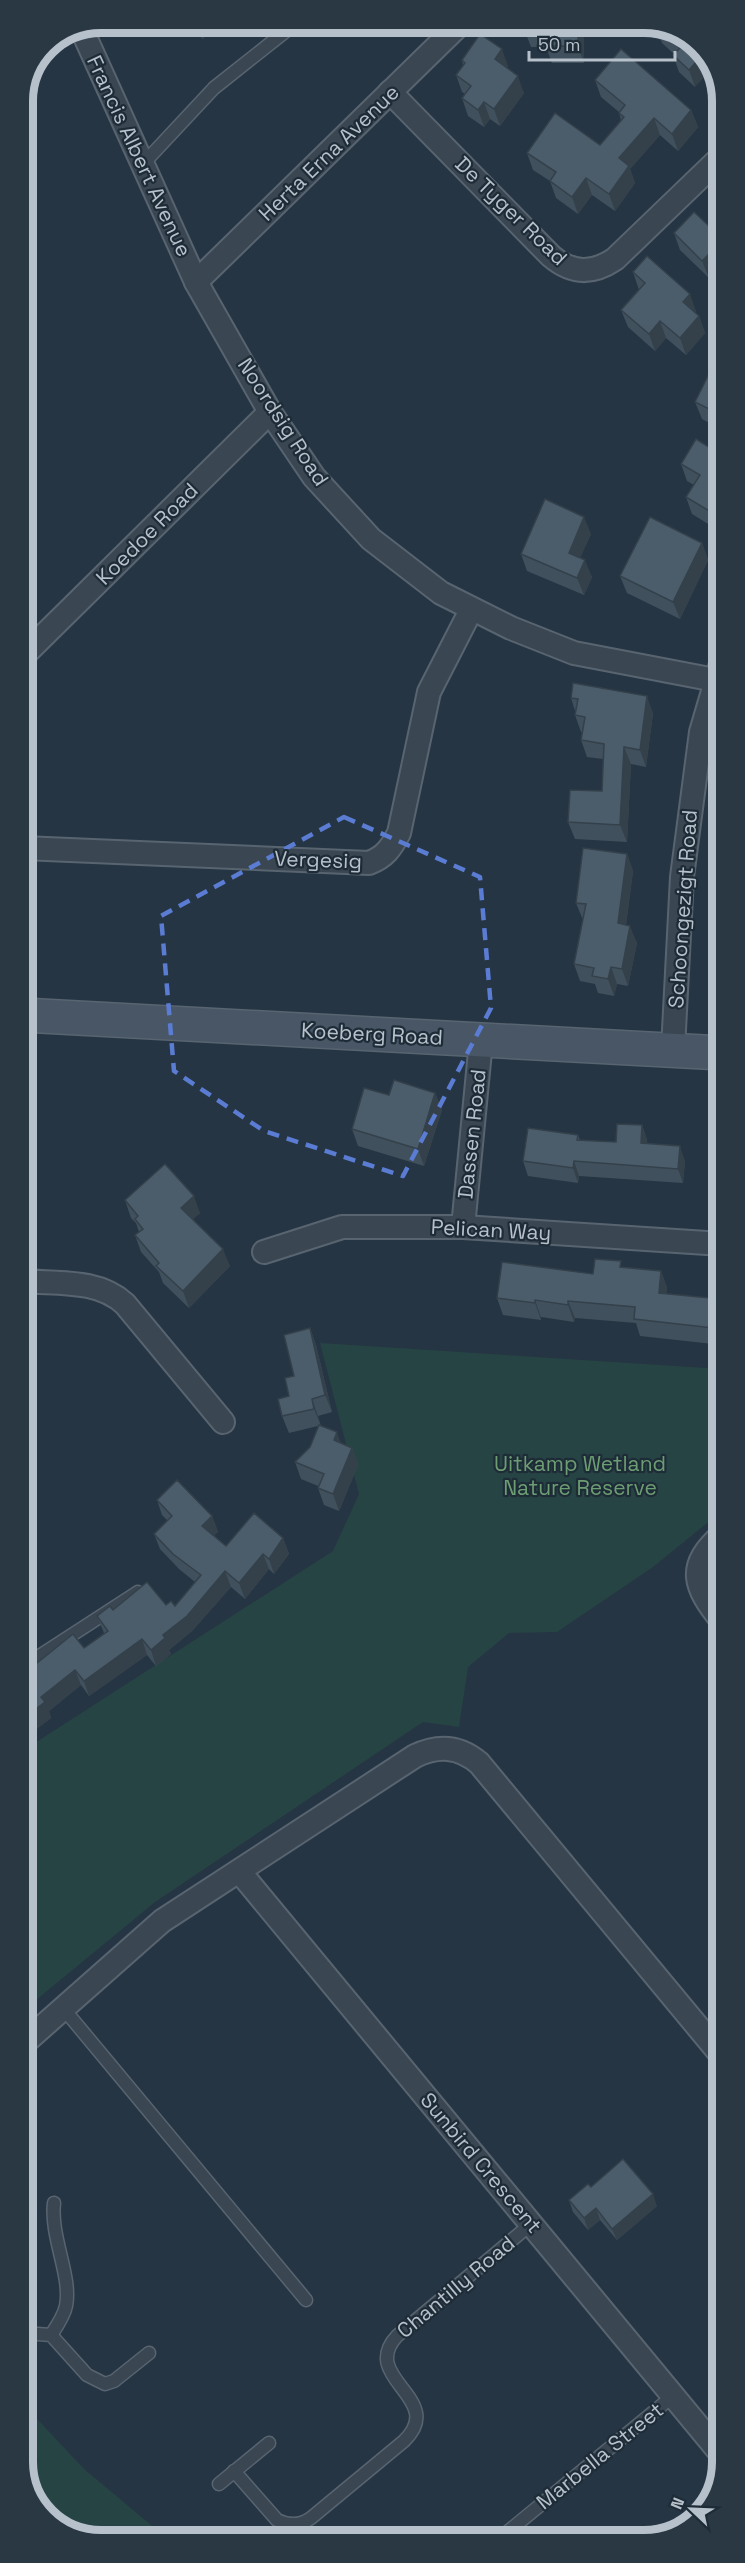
<svg xmlns="http://www.w3.org/2000/svg" width="745" height="2563" viewBox="0 0 745 2563" font-family="'Space Grotesk',sans-serif">
	<style>
		.park { fill: #274444 }
		.lines { fill: none; stroke-linecap: round; stroke-linejoin: round }
		.service-casing { stroke: #586470; stroke-width: 15 }
		.minor-casing { stroke: #586470; stroke-width: 26 }
		.secondary-casing { stroke: #586470; stroke-width: 36 }
		.service { stroke: #3a4752; stroke-width: 12 }
		.minor { stroke: #3a4752; stroke-width: 22 }
		.secondary { stroke: #485666; stroke-width: 33 }
		.wall { fill: #40505c }
		.shaded-wall { fill: #34414b }
		.building { fill: #4b5d6b; stroke: #34414b; stroke-width: 1.5 }
		.marked { fill: none; stroke: #5b7cd3; stroke-width: 4.5; stroke-dasharray: 12 8; stroke-linejoin: round }
		.labels { text-anchor: middle; stroke-width: 4.5; stroke-linejoin: round; paint-order: stroke }
		.street-label { font-size: 21px; fill: #b7c1cc; stroke: #1e2c38 }
		.park-label { font-size: 21px; fill: #6d9e73; stroke: #1e2c38 }
		.rim { fill: none; stroke: #b7c1cc; stroke-width: 8 }
	</style>
	<rect width="100%" height="100%" fill="#253543"/>
	<g class="park">
		<path d="M320,1343L722,1369V1511L653,1567L557,1632L509,1633L468,1667L459,1727L423,1722L155,1902L24,2010V1750L333,1551L359,1494Z"/>
		<path d="M24,2405L84,2469L169,2540C107,2540 51,2549 25,2479C20,2466 24,2421 24,2405Z"/>
	</g>
	<g class="lines">
		<g class="service-casing">
			<g id="service">
				<path d="M143,164L214,88L296,23"/>
				<path d="M24,1666L138,1592"/>
				<path d="M63,2008L306,2300"/>
				<path d="M24,2333L51,2335L87,2375L105,2384L114,2381L149,2353"/>
				<path d="M51,2335C57,2326 64,2316 66,2306C72,2276 50,2237 54,2203"/>
				<path d="M234,2471L277,2520C289,2526 300,2526 311,2518L404,2441C448,2399 358,2378 397,2336L531,2224"/>
				<path d="M219,2484L269,2443"/>
				<path d="M499,2539L673,2396"/>
			</g>
		</g>
		<g class="minor-casing">
			<g id="minor">
				<path d="M82,30L196,282L270,412L314,477L371,539L441,593L511,628L574,653L715,680"/>
				<path d="M390,92L551,256C572,274 593,274 615,259L721,157"/>
				<path d="M196,282L461,23"/>
				<path d="M23,656L270,412"/>
				<path d="M23,848L369,863C385,857 391,848 399,833L429,692L471,610"/>
				<path d="M673,1049L682,877L701,732L721,664"/>
				<path d="M463,1227L481,1041"/>
				<path d="M264,1252L342,1227H463L722,1244"/>
				<path d="M23,1281C58,1284 98,1279 125,1304L223,1422"/>
				<path d="M722,1535C685,1566 695,1588 722,1621"/>
				<path d="M239,1871L722,2455"/>
				<path d="M24,2043L162,1921L415,1756C438,1745 459,1746 479,1763L722,2056"/>
			</g>
		</g>
		<g class="secondary-casing">
			<path id="secondary" d="M23,1015L722,1053"/>
		</g>
		<use href="#service" class="service"/>
		<use href="#minor" class="minor"/>
		<use href="#secondary" class="secondary"/>
	</g>
	<g class="wall">
		<path d="M185,23H232L221,34L213,27L203,39Z"/>
		<path d="M516,23H584V63H552L546,47H531L525,31H519Z"/>
		<path d="M656,26L696,42L695,87L679,72L673,55L674,54L662,43Z"/>
		<path d="M462,60L508,66L507,68L524,93L500,126L490,119L484,127L468,116L462,98L465,94L462,92L456,75L463,65Z"/>
		<path d="M595,80L691,110L698,127L678,151L660,135L630,169L635,183L615,211L592,195L578,214L556,198L550,181L533,170L527,153L600,145L621,121L619,112L601,97Z"/>
		<path d="M721,213V274L716,270L709,278L680,250L674,233L709,226Z"/>
		<path d="M633,272L696,311L695,312L699,316L705,333L686,355L666,338L655,351L628,327L621,310L639,290Z"/>
		<path d="M721,380V429L702,419L695,402Z"/>
		<path d="M721,440V532L692,514L686,497L694,485L687,481L681,464L715,451Z"/>
		<path d="M591,534L580,557L592,577L584,595L527,571L521,554Z"/>
		<path d="M702,543L708,560L680,619L627,593L620,576Z"/>
		<path d="M571,698L653,713L646,767L631,764L627,842L575,839L568,822L602,791L603,759L587,757L581,740L583,732H581L575,715V711Z"/>
		<path d="M627,854L633,871L626,925L637,943L628,986L617,984L614,996L598,993L595,984L580,981L574,964L583,920L576,903Z"/>
		<path d="M435,1093L442,1110L424,1166L358,1146L352,1129Z"/>
		<path d="M722,1119V1159L715,1156L709,1139Z"/>
		<path d="M642,1125L647,1140V1144L685,1161L683,1183L579,1176L578,1183L528,1176L523,1161L578,1135L580,1140L616,1142Z"/>
		<path d="M125,1200L200,1213L193,1219L230,1266L189,1308L163,1283L159,1272L141,1252L135,1235L139,1232L136,1223L131,1218Z"/>
		<path d="M623,1268L661,1271L667,1288L666,1294L709,1298L722,1275V1345L640,1336L636,1323L575,1318L574,1322L541,1317V1320L503,1315L497,1298Z"/>
		<path d="M310,1328L316,1345L332,1412L318,1416L321,1426L341,1443L352,1448L358,1465L339,1511L324,1505L318,1488V1486L301,1479L295,1462L310,1447L318,1426L289,1433L282,1416L289,1396L294,1376Z"/>
		<path d="M157,1500L212,1516L218,1532L214,1535L226,1546L283,1538L289,1554L274,1574L269,1569L245,1599L231,1587L192,1631L169,1650L171,1654L156,1666L147,1655L89,1696L81,1685L49,1711L51,1718L34,1731L24,1717V1687L26,1685L24,1679V1668L84,1648L104,1633L97,1616L113,1610L166,1605L175,1606L195,1582L179,1569L160,1549L154,1534L168,1521L162,1515Z"/>
		<path d="M591,2187L657,2206L617,2240L600,2220L588,2230L573,2212L569,2200Z"/>
	</g>
	<g class="shaded-wall">
		<path d="M197,23H212L213,27L203,39Z"/>
		<path d="M217,23H232L221,34Z"/>
		<path d="M249,23H256L251,28Z"/>
		<path d="M578,23H584V63L578,46Z"/>
		<path d="M502,49L508,66L501,76L495,59Z"/>
		<path d="M703,54L712,69L695,87L689,70Z"/>
		<path d="M518,76L524,93L500,126L494,109Z"/>
		<path d="M484,102L490,119L484,127L478,110Z"/>
		<path d="M691,110L698,127L678,151L672,134Z"/>
		<path d="M654,118L660,135L630,169L635,183L615,211L609,194L619,158Z"/>
		<path d="M586,178L592,195L578,214L572,197Z"/>
		<path d="M710,253L716,270L709,278L702,261Z"/>
		<path d="M690,294L696,311L689,319L683,302Z"/>
		<path d="M699,316L705,333L686,355L680,338Z"/>
		<path d="M660,321L666,338L655,351L649,334Z"/>
		<path d="M721,505V531L716,515Z"/>
		<path d="M584,517L591,534L575,570L569,553Z"/>
		<path d="M702,543L708,560L680,619L673,602Z"/>
		<path d="M585,560L592,577L584,595L577,578Z"/>
		<path d="M647,696L653,713L646,767L640,750Z"/>
		<path d="M624,747L631,764L627,842L620,825Z"/>
		<path d="M627,854L633,871L624,940L618,923Z"/>
		<path d="M630,926L637,943L628,986L622,969Z"/>
		<path d="M611,967L617,984L614,996L608,979Z"/>
		<path d="M435,1093L442,1110L424,1166L418,1149Z"/>
		<path d="M642,1125L647,1140L646,1158L641,1143Z"/>
		<path d="M680,1146L685,1161L683,1183L678,1169Z"/>
		<path d="M574,1161L579,1176L578,1183L573,1168Z"/>
		<path d="M194,1196L200,1213L187,1225L181,1208Z"/>
		<path d="M223,1249L230,1266L189,1308L183,1291Z"/>
		<path d="M661,1271L667,1288L665,1310L659,1293Z"/>
		<path d="M535,1300L541,1317V1320L535,1303Z"/>
		<path d="M568,1301L575,1318L574,1322L568,1305Z"/>
		<path d="M310,1328L316,1345L332,1412L325,1395Z"/>
		<path d="M312,1399L318,1416L321,1426L314,1409Z"/>
		<path d="M337,1432L343,1449L334,1440Z"/>
		<path d="M352,1448L358,1465L339,1511L333,1494Z"/>
		<path d="M212,1516L218,1532L208,1541L202,1526Z"/>
		<path d="M283,1538L289,1554L274,1574L269,1559Z"/>
		<path d="M263,1554L269,1569L245,1599L239,1583Z"/>
		<path d="M225,1571L231,1587L192,1631L169,1650L171,1654L156,1666L151,1650L163,1635Z"/>
		<path d="M142,1639L147,1655L89,1696L84,1681Z"/>
		<path d="M75,1670L81,1685L49,1711L51,1718L34,1731L28,1715L41,1697Z"/>
		<path d="M653,2194L657,2206L617,2240L612,2229Z"/>
		<path d="M596,2208L600,2220L588,2230L584,2218Z"/>
	</g>
	<g class="building">
		<path d="M525,23H578V46H546L545,30H525Z"/>
		<path d="M657,25L696,42L703,54L689,70L673,55L680,48L656,26Z"/>
		<path d="M480,34L502,49L495,59L518,76L494,109L484,102L478,110L462,98L471,86L456,75L465,63L462,60Z"/>
		<path d="M621,49L691,110L672,134L654,118L619,158L629,166L609,194L586,178L572,197L550,181L556,172L527,153L555,113L600,145L624,117L619,113L625,105L595,80Z"/>
		<path d="M694,212L709,226L721,213V263L710,253L702,261L674,233Z"/>
		<path d="M647,256L690,294L683,302L699,316L680,338L660,321L649,334L621,310L645,283L633,272Z"/>
		<path d="M709,374L721,380V415L695,402Z"/>
		<path d="M696,439L715,451L721,440V505L716,515L686,497L700,475L681,464Z"/>
		<path d="M545,499L584,517L569,553L585,560L577,578L521,554Z"/>
		<path d="M650,517L702,543L673,602L620,576Z"/>
		<path d="M573,683L647,696L640,750L624,747L620,825L568,822L570,790L602,791L604,744L581,740L585,717L575,715L578,699L571,698Z"/>
		<path d="M583,848L627,854L618,923L630,926L622,969L611,967L608,979L592,976L594,968L574,964L586,904L576,903Z"/>
		<path d="M394,1080L435,1093L418,1149L352,1129L364,1088L389,1095Z"/>
		<path d="M720,1118L722,1119V1146L709,1139Z"/>
		<path d="M617,1124L642,1125L641,1143L680,1146L678,1169L574,1161L573,1168L523,1161L528,1128L578,1135L577,1140L616,1142Z"/>
		<path d="M165,1164L194,1196L181,1208L223,1249L183,1291L156,1266L159,1263L135,1235L143,1229L135,1219L138,1216L125,1200Z"/>
		<path d="M595,1259L621,1261L620,1267L661,1271L659,1293L709,1298L712,1274L722,1275V1329L634,1319L635,1307L568,1301V1305L535,1300V1303L497,1298L502,1262L593,1274Z"/>
		<path d="M310,1328L325,1395L312,1399L314,1409L282,1416L278,1399L289,1396L285,1378L294,1376L284,1335Z"/>
		<path d="M319,1425L337,1432L334,1440L352,1448L333,1494L318,1488L324,1474L295,1462L310,1447Z"/>
		<path d="M177,1480L212,1516L202,1526L226,1546L254,1513L283,1538L269,1559L263,1554L239,1583L225,1571L187,1616L163,1635L165,1638L151,1650L142,1639L84,1681L75,1670L41,1697L45,1702L28,1715L24,1709V1687L30,1683L24,1674V1668L34,1660L37,1663L73,1634L84,1648L108,1631L97,1616L110,1606L113,1610L147,1582L166,1605L171,1601L175,1606L201,1575L173,1554L154,1534L172,1516L157,1500Z"/>
		<path d="M623,2159L653,2194L612,2229L596,2208L584,2218L569,2200L588,2184L591,2187Z"/>
	</g>
	<path class="marked" d="M344,817L480,877L491,1008L403,1176L264,1131L174,1071L161,916Z"/>
	<g class="labels">
		<g class="street-label">
			<text transform="translate(329 153) rotate(-44)" y="7">Herta Erna Avenue</text>
			<text transform="translate(139 156) rotate(65)" y="7">Francis Albert Avenue</text>
			<text transform="translate(511 211) rotate(44)" y="7">De Tyger Road</text>
			<text transform="translate(283 422) rotate(57)" y="7">Noordsig Road</text>
			<text transform="translate(147 534) rotate(-45)" y="7">Koedoe Road</text>
			<text transform="translate(318 860) rotate(2)" y="7">Vergesig</text>
			<text transform="translate(683 909) rotate(-86)" y="7">Schoongezigt Road</text>
			<text transform="translate(372 1034) rotate(3)" y="7">Koeberg Road</text>
			<text transform="translate(472 1134) rotate(-84)" y="7">Dassen Road</text>
			<text transform="translate(491 1230) rotate(3)" y="7">Pelican Way</text>
			<text transform="translate(481 2163) rotate(50)" y="7">Sunbird Crescent</text>
			<text transform="translate(456 2287) rotate(-40)" y="7">Chantilly Road</text>
			<text transform="translate(600 2456) rotate(-39)" y="7">Marbella Street</text>
		</g>
		<g class="park-label">
			<text x="580" y="1471">Uitkamp Wetland<tspan x="580" dy="24">Nature Reserve</tspan></text>
		</g>
	</g>
	<path d="M0 0H745V2563H0ZM101 33H644A68 68 0 0 1 712 101V2462A68 68 0 0 1 644 2530H101A68 68 0 0 1 33 2462V101A68 68 0 0 1 101 33Z" fill="#2a3844" fill-rule="evenodd"/>
	<path class="rim" d="M101 33H644A68 68 0 0 1 712 101V2462A68 68 0 0 1 644 2530H101A68 68 0 0 1 33 2462V101A68 68 0 0 1 101 33Z"/>
	<g transform="translate(691 2509) rotate(293)" stroke="#1e2c38" stroke-width="4.5" paint-order="stroke">
	<path d="M0-4.5L10 22L0 15L-10 22Z" fill="#b7c1cc"/>
	<text y="-9" font-size="16" font-weight="bold" text-anchor="middle" fill="#b7c1cc">N</text>
	</g>
	<path d="M529 51v9h146v-9" fill="none" stroke="#b7c1cc" stroke-width="3"/>
	<text x="538" y="51" font-size="18" fill="#b7c1cc" stroke="#1e2c38" stroke-width="4.5" paint-order="stroke">50 m</text>
</svg>
